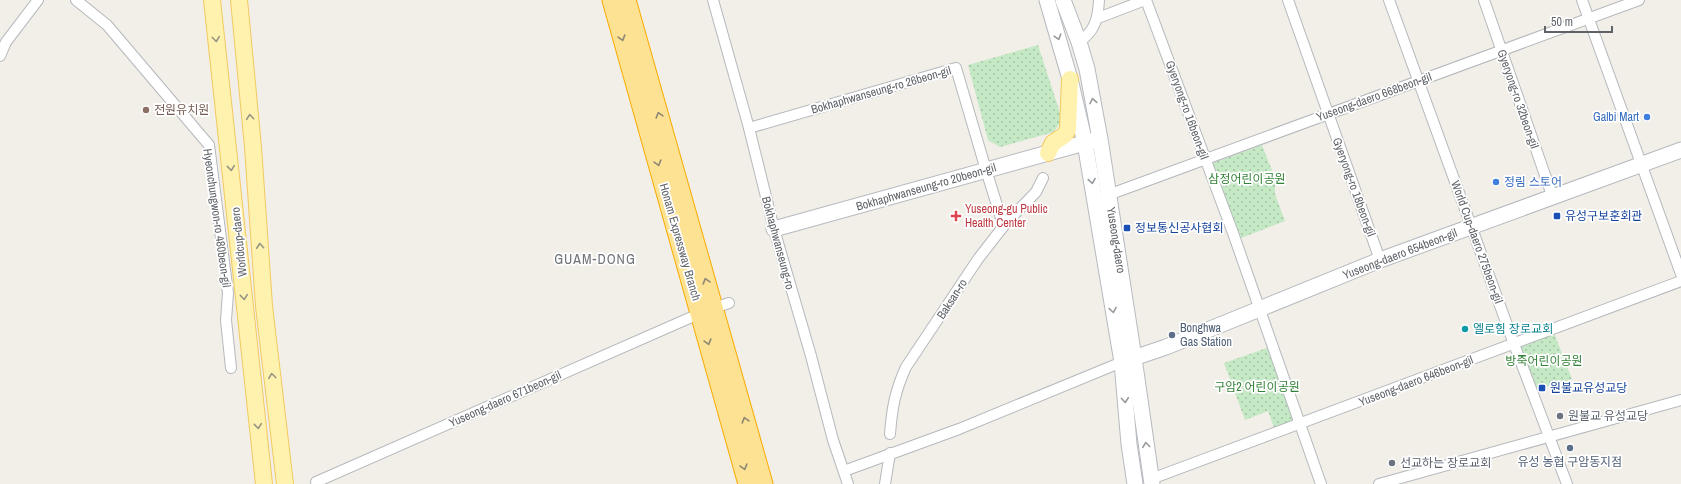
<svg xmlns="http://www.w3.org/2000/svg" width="1681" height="484" viewBox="0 0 1681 484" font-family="'Archivo Narrow','Noto Sans KR',sans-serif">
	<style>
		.park { fill: url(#park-dots) }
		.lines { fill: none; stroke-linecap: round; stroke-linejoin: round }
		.street-casing { stroke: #b5b8bc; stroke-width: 12 }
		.secondary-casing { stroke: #b6babf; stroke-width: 17 }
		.primary-casing { stroke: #f2c960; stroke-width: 18 }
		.highway-casing { stroke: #f9ab00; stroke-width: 21 }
		.street { stroke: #fff; stroke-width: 10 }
		.secondary { stroke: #fff; stroke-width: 15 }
		.primary { stroke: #fff2af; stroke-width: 16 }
		.highway { stroke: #fde293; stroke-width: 19 }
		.oneway { stroke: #979a9d }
		.oneway2 { stroke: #8e8975 }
		.oneway3 { stroke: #979581 }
		.education-dot { fill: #8d6e63; stroke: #fff; stroke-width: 1.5 }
		.shop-dot { fill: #3f7fe0; stroke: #fff; stroke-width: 1.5 }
		.health-dot { fill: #e0444e; stroke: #fff; stroke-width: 1.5 }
		.transit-dot { fill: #1a4fb4; stroke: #fff; stroke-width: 1.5 }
		.culture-dot { fill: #0f9aa8; stroke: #fff; stroke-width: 1.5 }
		.service-dot { fill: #5c6f8a; stroke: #fff; stroke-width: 1.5 }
		.worship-dot { fill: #6b7280; stroke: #fff; stroke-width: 1.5 }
		.labels { text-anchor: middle; stroke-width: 3.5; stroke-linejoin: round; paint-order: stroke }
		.street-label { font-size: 12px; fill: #5f6368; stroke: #fff }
		.education-label { font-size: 12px; fill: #785e54; stroke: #fff; text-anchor: start }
		.shop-label { font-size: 12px; fill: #366cbe; stroke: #fff; text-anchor: end }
		.park-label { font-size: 12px; fill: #348238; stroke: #fff }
		.health-label { font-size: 12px; fill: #be3a42; stroke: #fff; text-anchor: start }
		.transit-label { font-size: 12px; fill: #164399; stroke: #fff; text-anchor: start }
		.service-label { font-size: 12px; fill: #4e5e75; stroke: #fff; text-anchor: start }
		.culture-label { font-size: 12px; fill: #0d838f; stroke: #fff; text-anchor: start }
		.worship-label { font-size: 12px; fill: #5b616d; stroke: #fff; text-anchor: start }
		.quarter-label { font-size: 14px; letter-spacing: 1px; fill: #70757a; stroke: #fff }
	</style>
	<defs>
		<pattern id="park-dots" width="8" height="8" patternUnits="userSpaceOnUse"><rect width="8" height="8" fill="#c5e8c5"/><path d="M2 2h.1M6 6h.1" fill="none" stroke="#a3c0a4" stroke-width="1.8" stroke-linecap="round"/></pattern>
	</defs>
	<rect width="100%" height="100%" fill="#f1efe8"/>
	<g class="park">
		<path d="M1038,45L1062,119L1054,132L1000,147L988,140L968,65Z"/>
		<path d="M1262,145L1275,178V194L1285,221L1241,238L1213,163Z"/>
		<path d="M1554,333L1572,379L1536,390L1517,348Z"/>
		<path d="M1267,348L1294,423L1275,430L1268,411L1245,420L1224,363Z"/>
	</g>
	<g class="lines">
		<g class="street-casing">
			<g id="street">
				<path d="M76,0L107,25L209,145L228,293L226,320L231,368"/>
				<path d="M713,0L749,128L774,229L811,356L833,440L848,484"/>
				<path d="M1146,0L1233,233L1321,484"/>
				<path d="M1288,0L1380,260"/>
				<path d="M1389,0L1514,344L1567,484"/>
				<path d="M1484,0L1553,198"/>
				<path d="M1582,0L1681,274"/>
				<path d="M1098,18L1145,0"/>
				<path d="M1079,42C1095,31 1098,19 1099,0"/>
				<path d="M0,56L6,42L38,0"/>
				<path d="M749,128L956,68L986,170L1001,218L1006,223"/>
				<path d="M1108,195L1639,0"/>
				<path d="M723,305L729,303"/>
				<path d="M890,434C892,408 895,391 906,367L978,259L1006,223L1036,192L1043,178"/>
				<path d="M844,471L959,429L1122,362"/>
				<path d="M1151,479L1681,281"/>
				<path d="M316,482L694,316"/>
				<path d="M885,484L890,453"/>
				<path d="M1379,484L1681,400"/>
			</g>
		</g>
		<g class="secondary-casing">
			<g id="secondary">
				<path d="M1047,0L1070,79L1085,143L1122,362L1129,444L1135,484"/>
				<path d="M1063,0L1079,42L1087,69L1100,139L1134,358L1152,484"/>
				<path d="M774,229L1095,140"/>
				<path d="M1122,362L1166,347L1380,260L1681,150"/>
			</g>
		</g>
		<g class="primary-casing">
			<g id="primary">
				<path d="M212,0L264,484"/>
				<path d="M239,0L253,147L264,306L285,484"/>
				<path d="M1048,153L1053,143L1065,135L1068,129L1070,79"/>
			</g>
		</g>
		<g class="highway-casing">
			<g id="highway">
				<path d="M612,0L748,484"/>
				<path d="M626,0L763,484"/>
			</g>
		</g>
		<use href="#street" class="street"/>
		<use href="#secondary" class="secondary"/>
		<use href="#primary" class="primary"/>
		<use href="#highway" class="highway"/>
	</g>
	<defs><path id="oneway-chevron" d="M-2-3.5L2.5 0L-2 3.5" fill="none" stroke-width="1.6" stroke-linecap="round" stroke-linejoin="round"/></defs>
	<g class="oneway">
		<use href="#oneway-chevron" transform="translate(1058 37) rotate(73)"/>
		<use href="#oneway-chevron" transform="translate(1093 101) rotate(-101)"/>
		<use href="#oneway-chevron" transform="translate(1092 181) rotate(81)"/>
		<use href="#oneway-chevron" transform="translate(1113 310) rotate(81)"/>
		<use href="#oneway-chevron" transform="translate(1125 400) rotate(85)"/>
		<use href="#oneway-chevron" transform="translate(1146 445) rotate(-98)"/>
	</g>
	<g class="oneway2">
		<use href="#oneway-chevron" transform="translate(622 38) rotate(74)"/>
		<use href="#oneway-chevron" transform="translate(659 115) rotate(-106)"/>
		<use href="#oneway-chevron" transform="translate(658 163) rotate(74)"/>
		<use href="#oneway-chevron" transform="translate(706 281) rotate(-106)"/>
		<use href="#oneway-chevron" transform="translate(708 342) rotate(74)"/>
		<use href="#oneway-chevron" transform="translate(745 420) rotate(-106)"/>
		<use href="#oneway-chevron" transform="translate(744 467) rotate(74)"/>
	</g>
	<g class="oneway3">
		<use href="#oneway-chevron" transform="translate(216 39) rotate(83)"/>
		<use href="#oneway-chevron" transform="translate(250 117) rotate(-95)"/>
		<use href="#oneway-chevron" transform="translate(231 168) rotate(84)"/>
		<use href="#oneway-chevron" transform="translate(260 246) rotate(-94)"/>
		<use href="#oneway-chevron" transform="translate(244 297) rotate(84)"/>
		<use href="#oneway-chevron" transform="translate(272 376) rotate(-97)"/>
		<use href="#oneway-chevron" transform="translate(258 426) rotate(84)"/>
	</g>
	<circle class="education-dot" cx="146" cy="110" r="4"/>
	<g class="shop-dot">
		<circle cx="1647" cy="117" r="4"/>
		<circle cx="1496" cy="182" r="4"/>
	</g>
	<path class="health-dot" d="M954 210h4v4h4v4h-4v4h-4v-4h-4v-4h4z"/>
	<g class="transit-dot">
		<rect x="1553" y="212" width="8" height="8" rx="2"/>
		<rect x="1123" y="224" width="8" height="8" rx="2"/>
		<rect x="1538" y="384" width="8" height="8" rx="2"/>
	</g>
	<circle class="culture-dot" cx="1465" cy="329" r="4"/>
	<g class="service-dot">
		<circle cx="1172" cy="335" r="4"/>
		<circle cx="1570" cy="448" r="4"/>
	</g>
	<g class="worship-dot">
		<circle cx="1560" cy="416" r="4"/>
		<circle cx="1392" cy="463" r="4"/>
	</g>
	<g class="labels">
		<g class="street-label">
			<text transform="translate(881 90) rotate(-16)" y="4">Bokhaphwanseung-ro 26beon-gil</text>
			<text transform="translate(1374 97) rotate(-20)" y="4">Yuseong-daero 668beon-gil</text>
			<text transform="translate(1518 99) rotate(71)" y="4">Gyeryong-ro 32beon-gil</text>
			<text transform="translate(1187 110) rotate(70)" y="4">Gyeryong-ro 16beon-gil</text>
			<text transform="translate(926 187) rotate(-16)" y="4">Bokhaphwanseung-ro 20beon-gil</text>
			<text transform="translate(1354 187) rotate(70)" y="4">Gyeryong-ro 18beon-gil</text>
			<text transform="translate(217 218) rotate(82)" y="4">Hyeonchungwon-ro 480beon-gil</text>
			<text transform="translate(1116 240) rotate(81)" y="4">Yuseong-daero</text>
			<text transform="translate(239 242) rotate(-96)" y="4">Worldcup-daero</text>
			<text transform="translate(680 242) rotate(74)" y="4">Honam Expressway Branch</text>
			<text transform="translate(1477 242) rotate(70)" y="4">World Cup-daero 275beon-gil</text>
			<text transform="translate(778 243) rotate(75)" y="4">Bokhaphwanseung-ro</text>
			<text transform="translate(1400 254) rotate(-21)" y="4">Yuseong-daero 654beon-gil</text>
			<text transform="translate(952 299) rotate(-57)" y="4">Baksan-ro</text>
			<text transform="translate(1416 381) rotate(-21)" y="4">Yuseong-daero 646beon-gil</text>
			<text transform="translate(505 399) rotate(-24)" y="4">Yuseong-daero 671beon-gil</text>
		</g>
		<g class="education-label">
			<text x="154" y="114">전원유치원</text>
		</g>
		<g class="shop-label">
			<text x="1639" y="121">Galbi Mart</text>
			<text x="1504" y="186" text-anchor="start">정림 스토어</text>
		</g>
		<g class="park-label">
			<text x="1247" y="183">삼정어린이공원</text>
			<text x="1544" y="365">방죽어린이공원</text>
			<text x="1257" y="391">구암2 어린이공원</text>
		</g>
		<g class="health-label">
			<text x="965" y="213">Yuseong-gu Public<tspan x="965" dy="14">Health Center</tspan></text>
		</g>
		<g class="transit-label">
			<text x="1565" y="220">유성구보훈회관</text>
			<text x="1135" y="232">정보통신공사협회</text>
			<text x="1550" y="392">원불교유성교당</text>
		</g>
		<g class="service-label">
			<text x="1180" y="332">Bonghwa<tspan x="1180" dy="14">Gas Station</tspan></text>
			<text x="1570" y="466" text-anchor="middle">유성 농협 구암동지점</text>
		</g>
		<g class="culture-label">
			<text x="1473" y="333">엘로힘 장로교회</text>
		</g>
		<g class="worship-label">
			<text x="1568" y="420">원불교 유성교당</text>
			<text x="1400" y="467">선교하는 장로교회</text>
		</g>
		<g class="quarter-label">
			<text x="595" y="264">GUAM-DONG</text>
		</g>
	</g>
	<path d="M1545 26v6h67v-6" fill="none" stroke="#5f6368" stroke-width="2"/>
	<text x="1551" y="26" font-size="12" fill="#5f6368" stroke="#ffffff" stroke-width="3" paint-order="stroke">50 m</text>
</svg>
